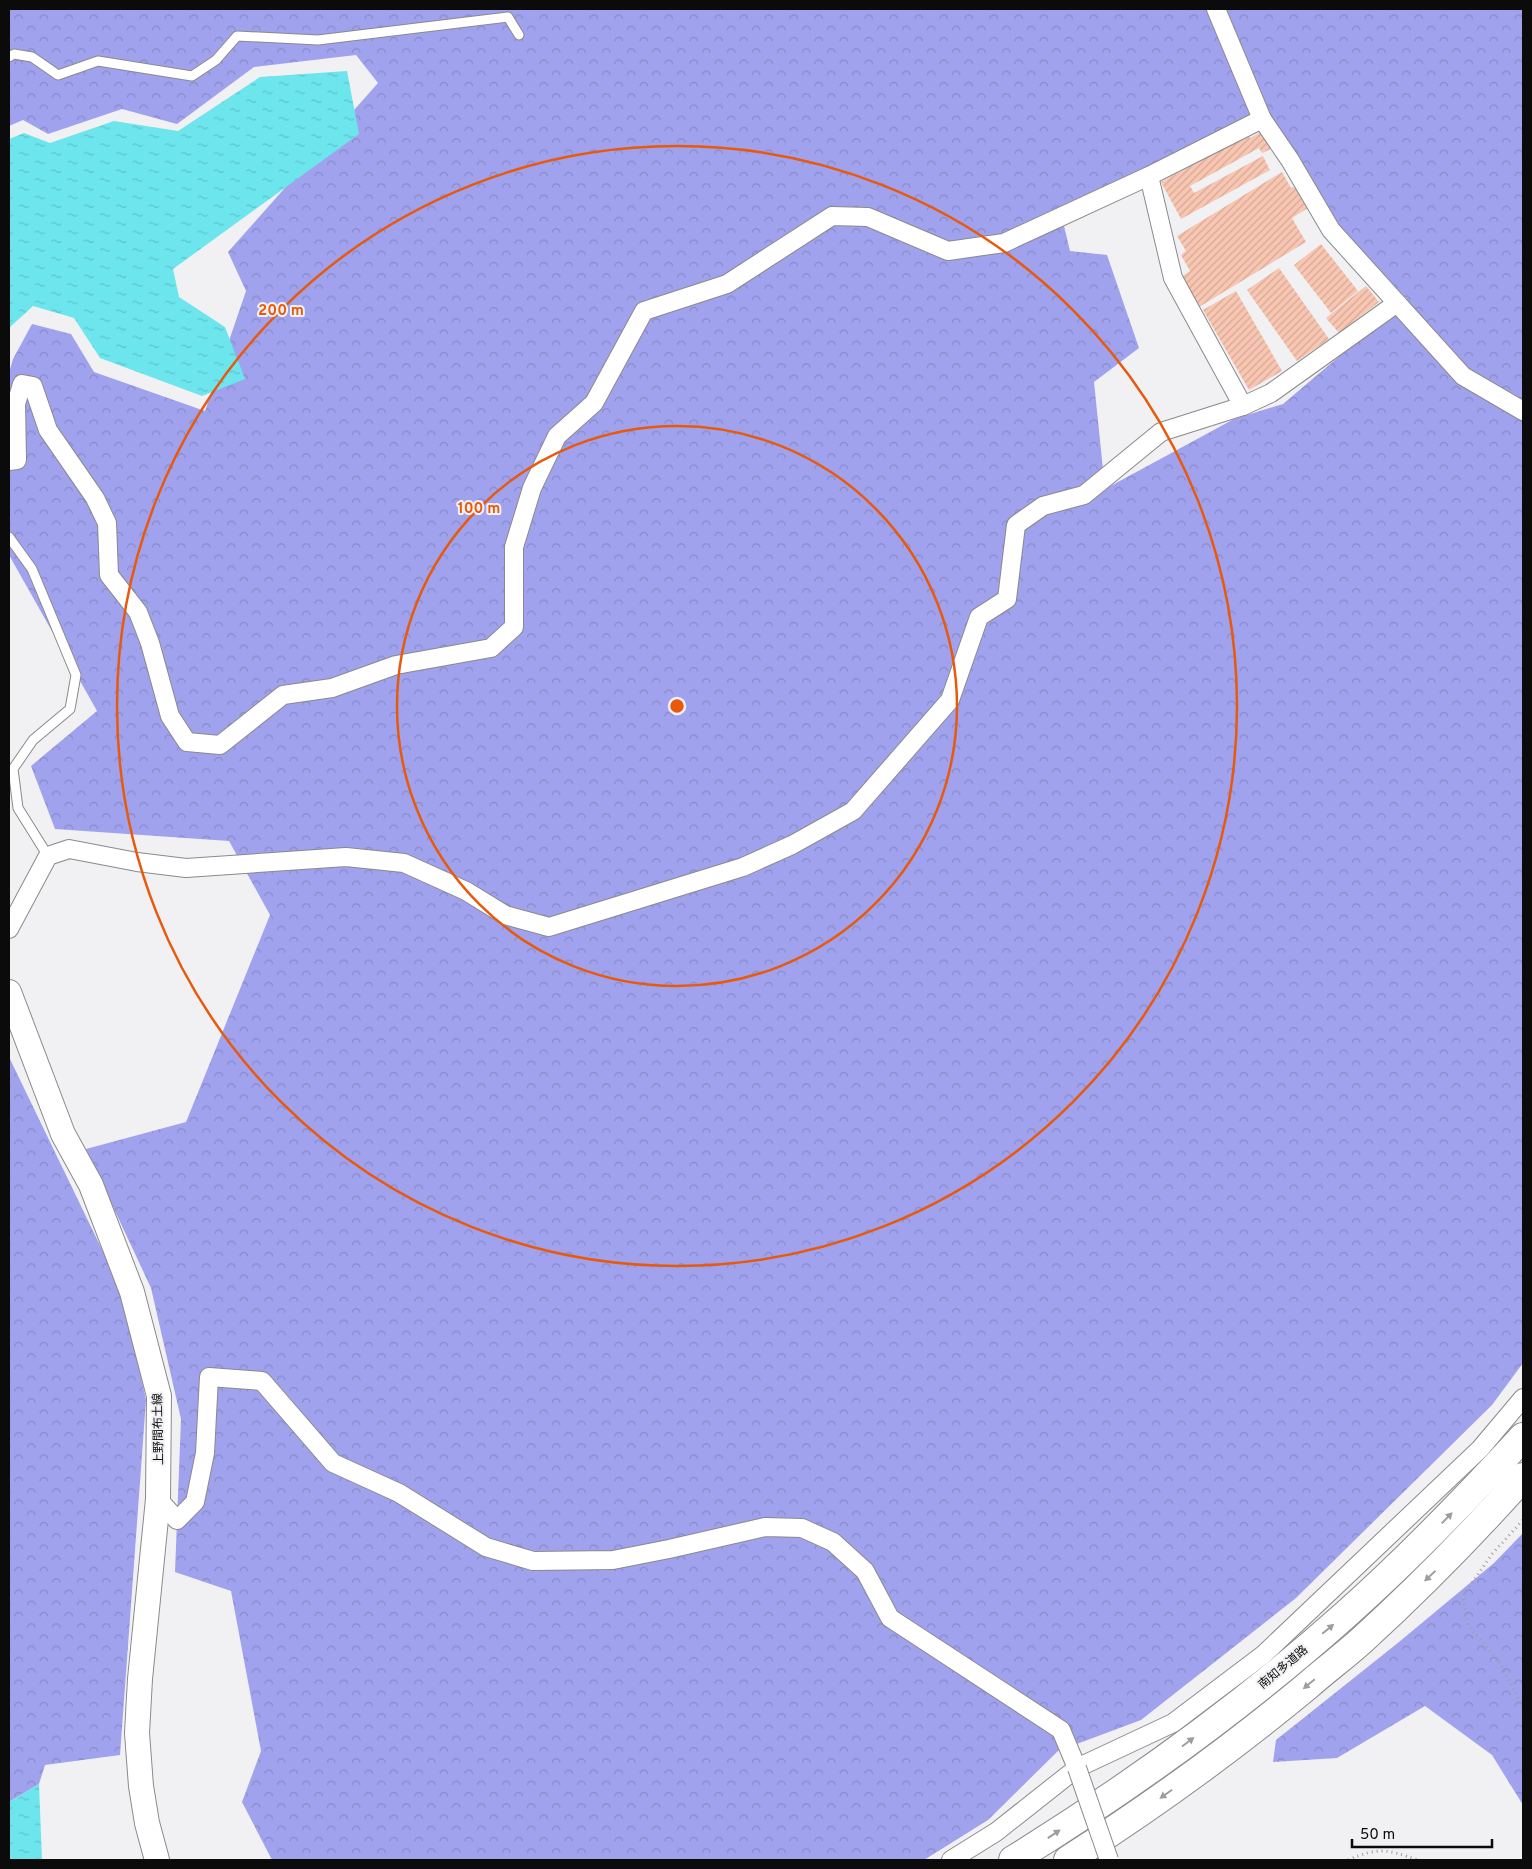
<svg xmlns="http://www.w3.org/2000/svg" width="1532" height="1869" viewBox="0 0 1532 1869" font-family="Overpass,'Noto Sans JP',sans-serif">
	<style>
		.forest { fill: url(#forest-crowns); fill-rule: evenodd }
		.water { fill: url(#water-ripples) }
		.building { fill: url(#building-hatch) }
		.lines { fill: none; stroke-linecap: round; stroke-linejoin: round }
		.service-casing { stroke: #8a8a8c; stroke-width: 11 }
		.minor-casing { stroke: #8a8a8c; stroke-width: 20 }
		.secondary-casing { stroke: #8a8a8c; stroke-width: 26 }
		.motorway-casing { stroke: #8a8a8c; stroke-width: 30 }
		.path { stroke: #9d9d9f; stroke-width: 3; stroke-dasharray: 1 4; stroke-linecap: butt }
		.service { stroke: #fff; stroke-width: 9 }
		.minor { stroke: #fff; stroke-width: 18 }
		.secondary { stroke: #fff; stroke-width: 24 }
		.motorway { stroke: #fff; stroke-width: 28 }
		.minor-bridge-casing { stroke: #8a8a8c; stroke-width: 20; stroke-linecap: butt }
		.minor-bridge { stroke: #fff; stroke-width: 18 }
		.oneway { fill: #9d9d9e }
		.ring { fill: none; stroke: #e8590c; stroke-width: 2.5 }
		.labels { text-anchor: middle; stroke-width: 4; stroke-linejoin: round; paint-order: stroke }
		.street-label { font-size: 12px; fill: #0b0b0c; stroke: #f1f1f3 }
		.centre { fill: #e8590c; stroke: #f1f1f3; stroke-width: 2.5 }
		.ring-label { font-size: 15px; text-anchor: middle; font-weight: bold; fill: #e8590c; stroke: #f1f1f3; stroke-width: 4; stroke-linejoin: round; paint-order: stroke }
	</style>
	<defs>
		<pattern id="forest-crowns" width="20" height="18" patternUnits="userSpaceOnUse" patternTransform="scale(1.25)"><rect width="20" height="18" fill="#a0a2ed"/><path d="M2 6a3 3 0 1 1 6 0M12 15a3 3 0 1 1 6 0" fill="none" stroke="#888aca"/></pattern>
		<pattern id="water-ripples" width="26" height="14" patternUnits="userSpaceOnUse" patternTransform="scale(1.25)"><rect width="26" height="14" fill="#6de5ed"/><path d="M2 4q2-2 4 0t4 0M15 11q2-2 4 0t4 0" fill="none" stroke="#5dc3ca"/></pattern>
		<pattern id="building-hatch" width="6" height="6" patternUnits="userSpaceOnUse" patternTransform="scale(1.25)"><rect width="6" height="6" fill="#f9c6b2"/><path d="M-1 1l2-2M0 6l6-6M5 7l2-2" fill="none" stroke="#d4a998"/></pattern>
	</defs>
	<rect width="100%" height="100%" fill="#f1f1f3"/>
	<g class="forest">
		<path d="M9,9H1523V1363L1492,1405L1296,1598L1141,1720L1058,1751L988,1820L924,1860H272L242,1802L261,1751L231,1591L175,1572L181,1419L151,1288L86,1149L186,1122L270,915L229,841L55,829L31,766L97,711L9,555V373L13,359L32,324L71,334L94,372L205,411L246,291L228,252L378,83L356,55L254,67L177,124L122,109L48,134L23,120L9,126ZM1266,110L1336,224L1407,299L1283,404L1234,419L1105,489L1094,382L1139,348L1107,255L1070,251L1060,209L1201,143Z"/>
		<path d="M9,1057L123,1293L146,1400L120,1755L45,1765L39,1784L9,1802Z"/>
		<path d="M1523,1533V1805L1492,1755L1425,1706L1337,1758L1273,1762L1276,1740L1399,1642L1494,1563Z"/>
	</g>
	<g class="water">
		<path d="M347,71L359,134L173,269L179,297L225,327L245,379L202,396L100,358L74,318L33,306L9,328V139L24,133L50,143L114,121L178,131L260,77Z"/>
		<path d="M39,1784L42,1860H9V1802Z"/>
	</g>
	<g class="building">
		<path d="M1261,132L1273,148L1262,153L1259,148L1190,186L1194,193L1263,156L1270,170L1181,219L1161,182L1248,135L1250,138Z"/>
		<path d="M1282,172L1291,188L1295,186L1308,208L1292,218L1306,242L1199,307L1181,277L1190,271L1181,255L1186,251L1177,236Z"/>
		<path d="M1321,244L1358,291L1331,313L1294,265Z"/>
		<path d="M1279,268L1329,339L1297,361L1247,290Z"/>
		<path d="M1366,286L1379,302L1339,333L1326,318Z"/>
		<path d="M1236,291L1282,371L1249,390L1203,310Z"/>
	</g>
	<g class="lines">
		<g class="service-casing">
			<g id="service">
				<path d="M9,57L14,54L32,57L58,75L98,61L192,76L216,60L237,36L318,40L508,17L519,35"/>
				<path d="M9,537L32,569L76,675L70,709L33,740L13,769L18,808L48,856"/>
			</g>
		</g>
		<g class="minor-casing">
			<g id="minor">
				<path d="M1216,9L1262,119L1290,160L1331,230L1463,376L1523,411"/>
				<path d="M1149,176L1173,278L1243,406"/>
				<path d="M9,461L17,460L16,404L22,384L33,386L48,430L95,498L107,523L109,575L138,612L150,643L170,716L187,742L220,745L283,695L332,688L396,665L491,648L514,627V547L532,488L557,436L594,403L644,311L727,284L832,216L868,217L948,251L1004,243L1149,176L1262,119"/>
				<path d="M9,929L48,856L69,849L137,862L186,868L346,857L404,863L466,891L505,915L549,927L743,867L792,845L853,811L950,700L979,617L1007,599L1016,525L1043,506L1084,495L1161,432L1243,406L1271,393L1397,303"/>
				<path d="M158,1499L177,1520L195,1502L205,1453L209,1377L262,1381L333,1463L399,1493L486,1547L533,1561L613,1560L669,1549L765,1527L802,1528L833,1542L865,1571L890,1618L1061,1730L1077,1768"/>
				<path d="M951,1860L996,1832L1077,1768L1173,1723L1263,1655L1480,1449L1523,1398"/>
			</g>
		</g>
		<g class="secondary-casing">
			<path id="secondary" d="M9,992L63,1134L91,1185L132,1292L159,1396L158,1499L140,1679L137,1733L141,1786L147,1823L157,1860"/>
		</g>
		<g class="motorway-casing">
			<g id="motorway">
				<path d="M1013,1860C1129,1788 1242,1707 1344,1616C1407,1560 1466,1499 1523,1437"/>
				<path d="M1068,1860C1151,1807 1230,1750 1306,1687C1324,1671 1343,1657 1361,1641C1418,1589 1472,1534 1523,1477"/>
			</g>
		</g>
		<g class="path">
			<path d="M1523,1520L1492,1554L1463,1596L1468,1625L1499,1661L1523,1707"/>
			<path d="M1348,1860C1379,1847 1386,1849 1418,1860"/>
		</g>
		<use href="#service" class="service"/>
		<use href="#minor" class="minor"/>
		<use href="#secondary" class="secondary"/>
		<use href="#motorway" class="motorway"/>
		<g class="minor-bridge-casing">
			<path id="minor-bridge" d="M1077,1768L1109,1860"/>
		</g>
		<use href="#minor-bridge" class="minor-bridge"/>
	</g>
	<defs><path id="oneway-solid" d="M-6-.8H1V-3.2L6.5 0L1 3.2V.8H-6Z" transform="scale(1.25)"/></defs>
	<g class="oneway">
		<use href="#oneway-solid" transform="translate(1447 1518) rotate(-46)"/>
		<use href="#oneway-solid" transform="translate(1430 1576) rotate(137)"/>
		<use href="#oneway-solid" transform="translate(1328 1629) rotate(-40)"/>
		<use href="#oneway-solid" transform="translate(1309 1684) rotate(140)"/>
		<use href="#oneway-solid" transform="translate(1188 1742) rotate(-37)"/>
		<use href="#oneway-solid" transform="translate(1166 1794) rotate(145)"/>
		<use href="#oneway-solid" transform="translate(1054 1834) rotate(-34)"/>
	</g>
	<g class="ring">
		<circle cx="677" cy="706" r="280"/>
		<circle cx="677" cy="706" r="560"/>
	</g>
	<g class="labels">
		<g class="street-label">
			<text transform="translate(158 1429) rotate(-91)" y="4">上野間布土線</text>
			<text transform="translate(1283 1667) rotate(-40)" y="4">南知多道路</text>
		</g>
	</g>
	<circle cx="677" cy="706" r="8" class="centre"/>
	<g class="ring-label">
		<text x="281" y="315">200 m</text>
		<text x="479" y="513">100 m</text>
	</g>
	<rect width="1532" height="1869" fill="none" stroke="#0b0b0c" stroke-width="20"/>
	<path d="M1352 1839v8h140v-8" fill="none" stroke="#0b0b0c" stroke-width="2.5"/>
	<text x="1360" y="1839" font-size="15" fill="#0b0b0c" stroke="#f1f1f3" stroke-width="4" paint-order="stroke">50 m</text>
</svg>
